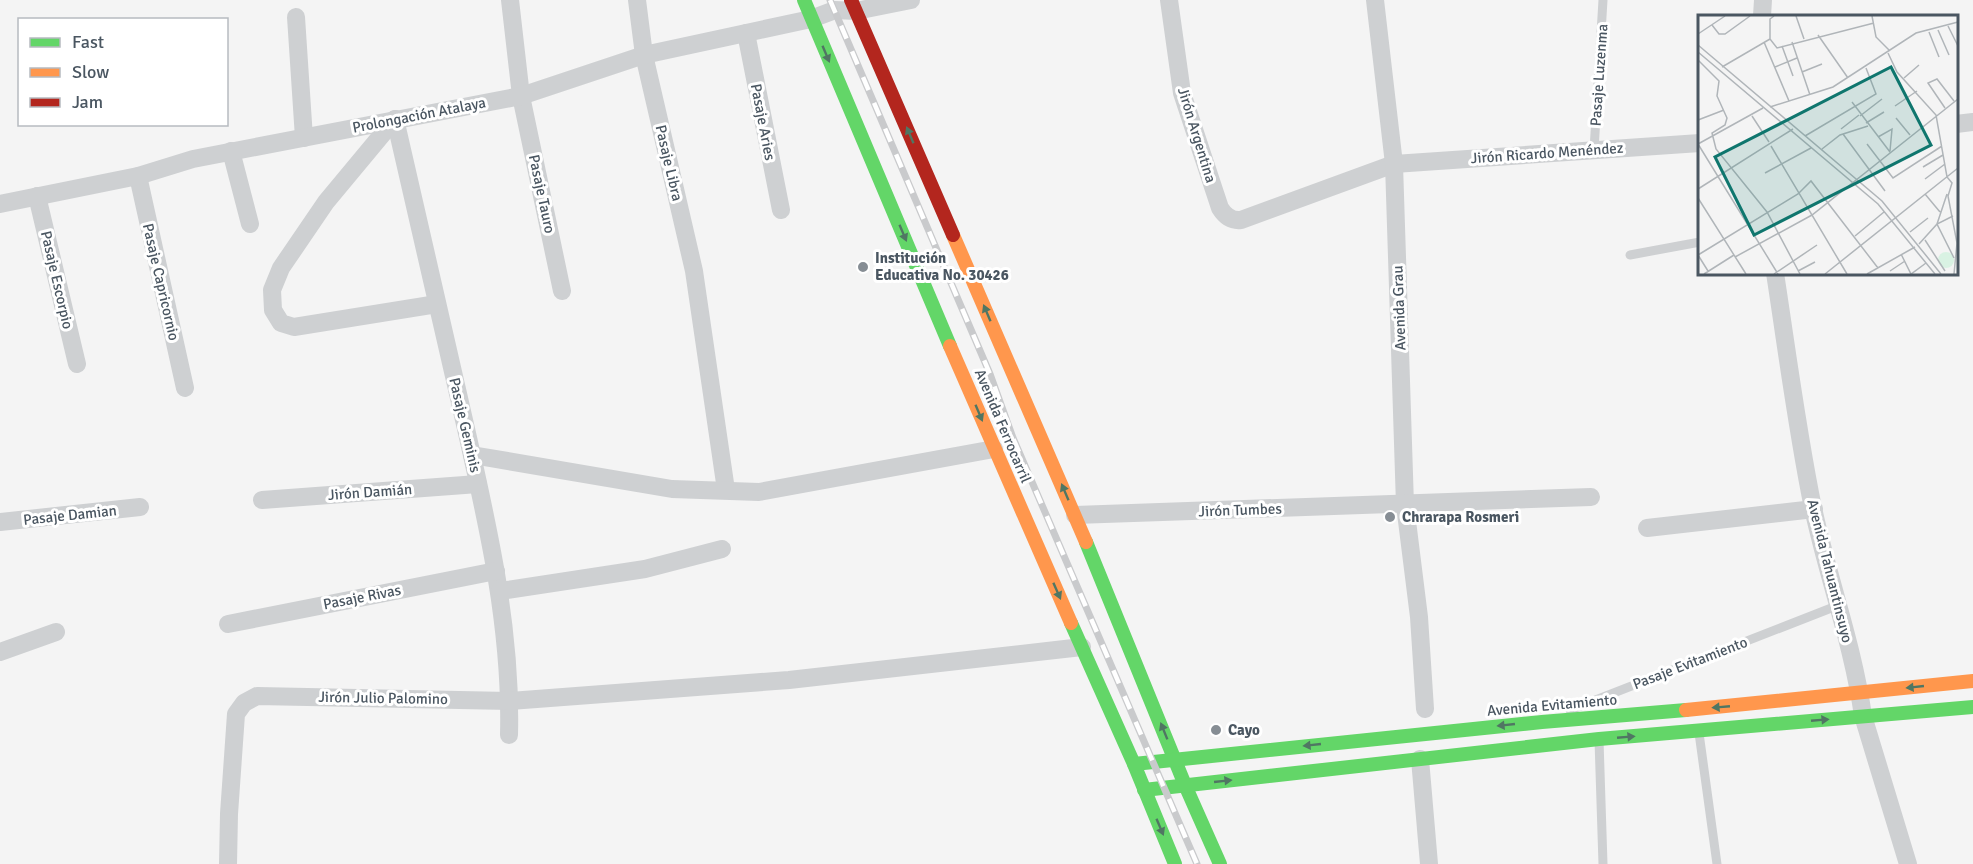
<svg xmlns="http://www.w3.org/2000/svg" width="1973" height="864" viewBox="0 0 1973 864" font-family="Signika,sans-serif">
	<style>
		.lines { fill: none; stroke-linecap: round; stroke-linejoin: round }
		.lane { stroke: #ced0d2; stroke-width: 9 }
		.street { stroke: #ced0d2; stroke-width: 18 }
		.fast { stroke: #63d668; stroke-width: 14 }
		.slow { stroke: #ff974d; stroke-width: 14 }
		.jam { stroke: #b3261e; stroke-width: 14 }
		.rail-casing { stroke: #c9cacc; stroke-width: 7 }
		.rail { stroke: #fff; stroke-width: 4.5; stroke-dasharray: 14; stroke-linecap: butt }
		.oneway { fill: #507663 }
		.poi-dot { fill: #868d94; stroke: #fff; stroke-width: 2 }
		.labels { text-anchor: middle; stroke-width: 6; stroke-linejoin: round; paint-order: stroke }
		.street-label { font-size: 15px; fill: #4a5661; stroke: #fff }
		.poi-label { font-size: 15px; font-weight: bold; fill: #4a5661; stroke: #fff; text-anchor: start }
		.inset-road { fill: none; stroke: #b0b5b9; stroke-width: 1.5 }
		.view { fill: #0f766e; fill-opacity: 0.15; stroke: #0f766e; stroke-width: 3 }
		.inset-edge { fill: none; stroke: #4a5661; stroke-width: 3 }
	</style>
	<rect width="100%" height="100%" fill="#f4f4f4"/>
	<g class="lines">
		<g class="lane">
			<path d="M1594,150L1603,0"/>
			<path d="M1630,255L1700,242"/>
			<path d="M1570,710L1839,605"/>
			<path d="M1699,733L1717,864"/>
			<path d="M1599,740L1603,864"/>
		</g>
		<g class="street">
			<path d="M510,0L521,96L562,291"/>
			<path d="M637,0L644,55L694,271L726,490"/>
			<path d="M1169,0L1182,93L1220,208C1225,216 1232,221 1241,220L1394,164L1700,143"/>
			<path d="M1375,0L1394,164L1405,505L1419,617L1425,709"/>
			<path d="M1762,16L1763,0"/>
			<path d="M296,17L304,138"/>
			<path d="M746,33L781,210"/>
			<path d="M395,119C416,212 437,305 459,398C484,509 512,620 509,735"/>
			<path d="M395,119L326,202L281,268L272,290L273,310L281,323L294,327L437,304"/>
			<path d="M1956,124L1973,122"/>
			<path d="M231,151L250,224"/>
			<path d="M138,176L185,388"/>
			<path d="M37,196L77,364"/>
			<path d="M0,204L138,176L193,159L521,96L644,55L811,19L835,10L856,11L911,0"/>
			<path d="M1775,273C1787,351 1797,430 1813,508C1828,578 1853,645 1863,716L1908,864"/>
			<path d="M472,455L672,489L759,492L994,449"/>
			<path d="M262,500L478,484"/>
			<path d="M1075,515L1591,497"/>
			<path d="M0,522L140,507"/>
			<path d="M1647,528L1814,509"/>
			<path d="M500,591L645,569L722,549"/>
			<path d="M228,624L496,571"/>
			<path d="M0,652L56,632"/>
			<path d="M1420,759L1429,864"/>
			<path d="M228,864L229,814L236,714L244,703L257,696L510,701L789,680L1082,647"/>
		</g>
		<g class="fast">
			<path d="M804,0L950,346"/>
			<path d="M1086,542L1185,785L1220,864"/>
			<path d="M1071,623L1134,764L1175,864"/>
			<path d="M1134,764L1542,722L1686,710"/>
			<path d="M1144,790L1599,739L1973,707"/>
		</g>
		<g class="slow">
			<path d="M953,235L1086,542"/>
			<path d="M950,346L1071,623"/>
			<path d="M1686,710L1973,681"/>
		</g>
		<path class="jam" d="M851,0L953,235"/>
		<g class="rail-casing">
			<path id="rail" d="M830,0L990,374L1013,438L1197,864"/>
		</g>
		<use href="#rail" class="rail"/>
	</g>
	<defs><path id="oneway-solid" d="M-6-.8H1V-3.2L6.5 0L1 3.2V.8H-6Z" transform="scale(1.5)"/></defs>
	<g class="oneway">
		<use href="#oneway-solid" transform="translate(826 54) rotate(67)"/>
		<use href="#oneway-solid" transform="translate(910 135) rotate(-113)"/>
		<use href="#oneway-solid" transform="translate(903 233) rotate(67)"/>
		<use href="#oneway-solid" transform="translate(987 313) rotate(-113)"/>
		<use href="#oneway-solid" transform="translate(979 413) rotate(67)"/>
		<use href="#oneway-solid" transform="translate(1065 492) rotate(-113)"/>
		<use href="#oneway-solid" transform="translate(1057 591) rotate(66)"/>
		<use href="#oneway-solid" transform="translate(1915 687) rotate(174)"/>
		<use href="#oneway-solid" transform="translate(1721 707) rotate(175)"/>
		<use href="#oneway-solid" transform="translate(1820 720) rotate(-5)"/>
		<use href="#oneway-solid" transform="translate(1506 725) rotate(174)"/>
		<use href="#oneway-solid" transform="translate(1164 731) rotate(-112)"/>
		<use href="#oneway-solid" transform="translate(1626 737) rotate(-5)"/>
		<use href="#oneway-solid" transform="translate(1312 745) rotate(174)"/>
		<use href="#oneway-solid" transform="translate(1223 781) rotate(-6)"/>
		<use href="#oneway-solid" transform="translate(1160 827) rotate(67)"/>
	</g>
	<g class="poi-dot">
		<circle cx="863" cy="267" r="6"/>
		<circle cx="1390" cy="517" r="6"/>
		<circle cx="1216" cy="730" r="6"/>
	</g>
	<g class="labels">
		<g class="street-label">
			<text transform="translate(1599 75) rotate(-86)" y="5">Pasaje Luzenma</text>
			<text transform="translate(419 115) rotate(-11)" y="5">Prolongación Atalaya</text>
			<text transform="translate(763 122) rotate(79)" y="5">Pasaje Aries</text>
			<text transform="translate(1197 135) rotate(73)" y="5">Jirón Argentina</text>
			<text transform="translate(1547 153) rotate(-4)" y="5">Jirón Ricardo Menéndez</text>
			<text transform="translate(669 163) rotate(77)" y="5">Pasaje Libra</text>
			<text transform="translate(542 194) rotate(78)" y="5">Pasaje Tauro</text>
			<text transform="translate(57 280) rotate(77)" y="5">Pasaje Escorpio</text>
			<text transform="translate(161 282) rotate(77)" y="5">Pasaje Capricornio</text>
			<text transform="translate(1399 308) rotate(-92)" y="5">Avenida Grau</text>
			<text transform="translate(465 425) rotate(77)" y="5">Pasaje Geminis</text>
			<text transform="translate(1003 426) rotate(67)" y="5">Avenida Ferrocarril</text>
			<text transform="translate(370 492) rotate(-4)" y="5">Jirón Damián</text>
			<text transform="translate(1240 510) rotate(-2)" y="5">Jirón Tumbes</text>
			<text transform="translate(70 515) rotate(-6)" y="5">Pasaje Damian</text>
			<text transform="translate(1830 571) rotate(76)" y="5">Avenida Tahuantinsuyo</text>
			<text transform="translate(362 597) rotate(-11)" y="5">Pasaje Rivas</text>
			<text transform="translate(1690 663) rotate(-21)" y="5">Pasaje Evitamiento</text>
			<text transform="translate(383 698) rotate(1)" y="5">Jirón Julio Palomino</text>
			<text transform="translate(1552 705) rotate(-5)" y="5">Avenida Evitamiento</text>
		</g>
		<g class="poi-label">
			<text x="875" y="263">Institución<tspan x="875" dy="17">Educativa No. 30426</tspan></text>
			<text x="1402" y="522">Chrarapa Rosmeri</text>
			<text x="1228" y="735">Cayo</text>
		</g>
	</g>
	<g transform="translate(1698 15)">
		<rect width="260" height="260" fill="#f4f4f4"/>
		<path d="M240 245a8 8 0 1 1 16 0a8 8 0 1 1-16 0Z" fill="#d9f2e3"/>
		<path class="inset-road" d="M76,1L72,4V24L79,33L176,8M98,1L106,24M174,1L178,22L192,36M14,10L21,19H27L52,1M250,11L260,31M240,15L251,40M231,17L241,42M0,19L27,1M120,20L150,63M66,27L91,86M94,27L112,80M0,30L184,186L243,259M84,31L95,61M0,37L180,189L237,259M190,38L199,57L238,100L249,162L254,168L250,181L259,228L256,259M0,45L21,66L19,81L29,103L27,110L14,118L18,134L69,197L102,259M24,52L72,24M77,52L99,43M104,57L124,49M206,63L221,50M154,87L192,137M197,91L219,76M72,92L135,72L218,18L260,7M247,93L230,68L239,64L256,86M54,101L71,127M162,101L184,84M198,103L212,120M0,105L26,95M168,108L186,97M143,114L161,100M145,119L187,176M107,121L178,79L168,53M180,122L194,114L192,136M0,129L80,259M0,129L65,93M169,129L195,163L244,131M73,131L149,259M124,134L142,120L170,111M225,152L245,140M67,158L113,133M227,164L247,149M0,174L95,114M227,179L242,197M0,183L48,259M255,201L239,209L256,243M212,217L230,203M157,221L186,197M227,225L247,256M221,229L239,209L249,179M203,239L213,259L228,248M0,240L100,179L113,166L180,253M0,240L10,256M37,242L114,200L260,84M100,256L117,247M192,256L207,246M6,259L36,240M76,259L119,230M127,259L260,153M169,259L217,232"/>
		<path class="view" d="M193,52L233,130L56,220L17,142Z"/>
		<rect width="260" height="260" class="inset-edge"/>
	</g>
	<rect x="18" y="18" width="210" height="108" fill="#ffffff" stroke="#b7bbc0" stroke-width="1.5"/>
	<rect x="30" y="38" width="30" height="9" fill="#63d668" stroke="#b7bbc0" stroke-width="1.5"/>
	<text x="72" y="48" font-size="18" fill="#4a5661">Fast</text>
	<rect x="30" y="68" width="30" height="9" fill="#ff974d" stroke="#b7bbc0" stroke-width="1.5"/>
	<text x="72" y="78" font-size="18" fill="#4a5661">Slow</text>
	<rect x="30" y="98" width="30" height="9" fill="#b3261e" stroke="#b7bbc0" stroke-width="1.5"/>
	<text x="72" y="108" font-size="18" fill="#4a5661">Jam</text>
</svg>
